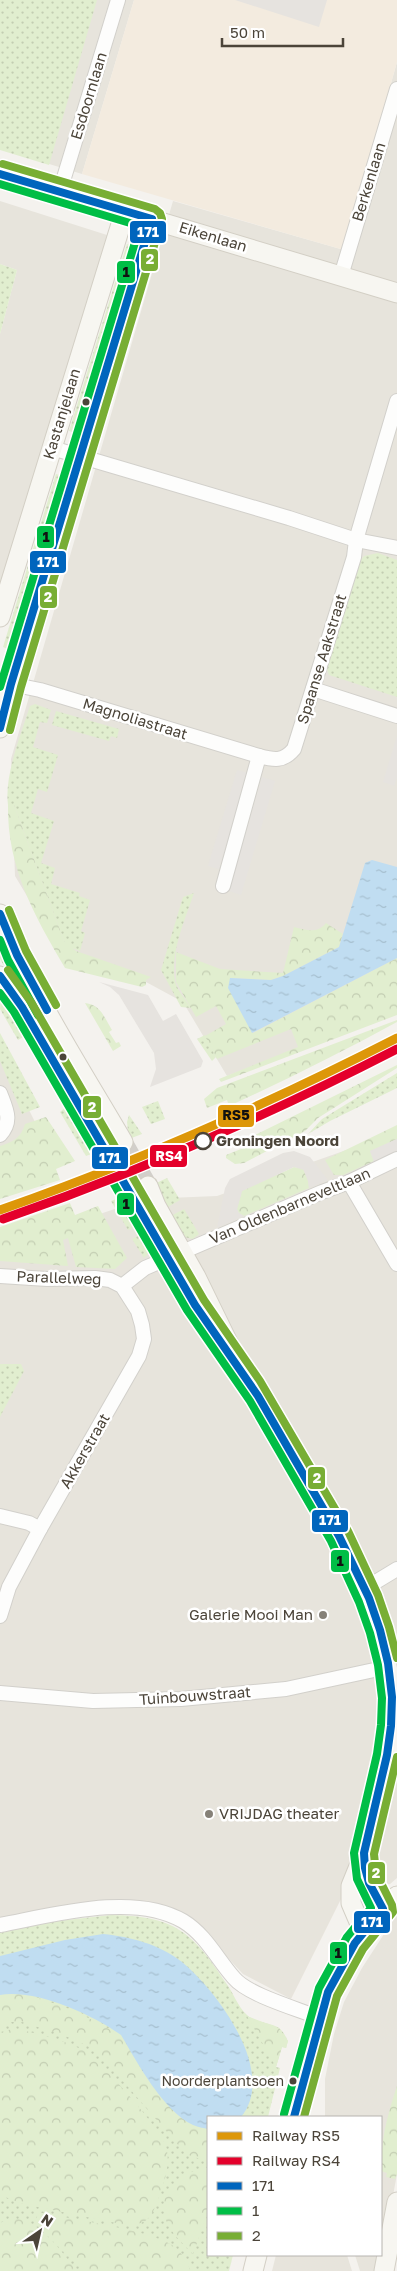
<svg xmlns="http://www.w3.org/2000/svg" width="397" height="2271" viewBox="0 0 397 2271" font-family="'Golos Text',sans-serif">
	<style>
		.residential { fill: #e7e4dc }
		.commercial { fill: #f3ebdf }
		.green { fill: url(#green-dots) }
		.forest { fill: url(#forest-crowns) }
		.parking { fill: #e6e3df }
		.water { fill: url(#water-ripples) }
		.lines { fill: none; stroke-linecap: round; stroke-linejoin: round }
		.secondary-tunnel { stroke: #d2cfca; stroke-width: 19; stroke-dasharray: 19 9; stroke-linecap: butt }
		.street-casing { stroke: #d2d0cb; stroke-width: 16 }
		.secondary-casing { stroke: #d3cfc5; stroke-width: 21 }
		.street { stroke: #fdfdfc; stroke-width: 14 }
		.secondary { stroke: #f7f6f1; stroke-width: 19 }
		.bus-1-casing { stroke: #fff; stroke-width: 11 }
		.bus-2-casing { stroke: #fff; stroke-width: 11 }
		.bus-3-casing { stroke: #fff; stroke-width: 11 }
		.bus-1 { stroke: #0065bd; stroke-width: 8 }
		.bus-2 { stroke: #00be46; stroke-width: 8 }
		.bus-3 { stroke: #78ae34; stroke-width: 8 }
		.rail-1-casing { stroke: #fff; stroke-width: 12 }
		.rail-2-casing { stroke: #fff; stroke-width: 12 }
		.rail-1 { stroke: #dd9709; stroke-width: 9 }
		.rail-2 { stroke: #e4002b; stroke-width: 9 }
		.bus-dot { fill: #4b4439; stroke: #fff; stroke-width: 2 }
		.stop-dot { fill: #fff; stroke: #4b4439; stroke-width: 2.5 }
		.poi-dot { fill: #868178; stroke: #fff; stroke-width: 2 }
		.labels { text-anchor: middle; stroke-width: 5; stroke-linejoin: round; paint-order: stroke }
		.bus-label { font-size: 14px; fill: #4b4439; stroke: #fff; text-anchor: end }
		.street-label { font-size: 15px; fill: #4b4439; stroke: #fff }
		.stop-label { font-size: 15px; font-weight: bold; fill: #4b4439; stroke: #fff; text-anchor: start }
		.poi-label { font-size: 15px; fill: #4b4439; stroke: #fff; text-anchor: end }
		.line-badge { stroke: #fff; stroke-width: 2 }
		.badge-label { font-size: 14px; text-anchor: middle; font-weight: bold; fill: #fff }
		.pale-badge-label { font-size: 14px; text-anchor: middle; font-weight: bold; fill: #111 }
	</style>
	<defs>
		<pattern id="green-dots" width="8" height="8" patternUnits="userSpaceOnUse" patternTransform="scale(1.25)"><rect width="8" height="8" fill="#e1eecf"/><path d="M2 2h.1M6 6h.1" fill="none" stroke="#c3cdb2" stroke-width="1.8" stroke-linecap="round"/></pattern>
		<pattern id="forest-crowns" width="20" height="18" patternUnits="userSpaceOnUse" patternTransform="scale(1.25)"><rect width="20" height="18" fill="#e1eecf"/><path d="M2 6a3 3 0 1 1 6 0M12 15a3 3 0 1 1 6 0" fill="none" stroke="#c3cdb2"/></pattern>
		<pattern id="water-ripples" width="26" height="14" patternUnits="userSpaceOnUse" patternTransform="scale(1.25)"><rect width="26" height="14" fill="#c0ddf1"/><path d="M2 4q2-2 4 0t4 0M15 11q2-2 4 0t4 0" fill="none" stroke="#a6bfcf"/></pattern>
	</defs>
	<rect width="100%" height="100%" fill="#f4f2ee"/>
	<g class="residential">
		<path d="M0,0H134L82,174L0,149Z"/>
		<path d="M397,62V975L296,1050L227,1076L183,1002L146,982L60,951L15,876L11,759L173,201L344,250Z"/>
		<path d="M0,201L107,235L0,590V334L17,270L0,264Z"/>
		<path d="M0,1052L52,1156L0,1170Z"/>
		<path d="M397,1132V1878L390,1884L346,1889L291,1999L243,1974L198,1926L173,1909L144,1901L47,1908L0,1921V1248L144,1199L217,1196Z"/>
		<path d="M397,1914V2174L379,2271H360L355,2255H381V2117H325V2079L334,2034L344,2002L362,1968Z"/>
		<path d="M276,2255H347L352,2271H272Z"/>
	</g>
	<path class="commercial" d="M134,0H397V62L344,250L82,174Z"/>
	<g class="green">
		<path d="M0,0H97L49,165L0,150Z"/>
		<path d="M127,244L134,246L76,433L69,431Z"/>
		<path d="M0,264L17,270L0,334Z"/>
		<path d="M56,474L63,476L10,650L3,647Z"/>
		<path d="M378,553L397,560V697L329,675L327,669L360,561L364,556Z"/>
		<path d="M35,704L51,710L47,723L40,722L33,747L58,755L47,792L38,789L31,813L54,821L41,863L55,868L51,884L80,893L79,896L90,900L81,931L85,933L80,951L69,947L64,941L14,805H8C4,776 21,734 30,706Z"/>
		<path d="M56,711L119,729L117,738L111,736L109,741L52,725Z"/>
		<path d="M194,893C185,920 170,952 175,981C177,990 186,1000 191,1008L181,1007L161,970L183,897Z"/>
		<path d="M0,927L23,976L14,982L0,959Z"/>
		<path d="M1,996L25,1036L18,1040L0,1009Z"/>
		<path d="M0,1033L40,1107L22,1114L0,1061Z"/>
		<path d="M205,1035L216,1057L212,1061L197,1039Z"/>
		<path d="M397,1073V1088L330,1121L308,1134L322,1119Z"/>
		<path d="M158,1101L165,1119L151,1124L142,1107Z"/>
		<path d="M66,1107L89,1134L100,1151L86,1156L60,1112Z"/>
		<path d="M129,1115L142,1134L129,1139L127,1122Z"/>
		<path d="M167,1178L180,1200L163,1210L152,1185Z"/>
		<path d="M126,1195L143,1222L128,1230L111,1201Z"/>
		<path d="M184,1209L199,1234L193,1239L184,1237L167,1218Z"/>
		<path d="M147,1230L154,1248L144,1258L132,1239Z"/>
		<path d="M0,1364H21L24,1371L0,1417Z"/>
		<path d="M111,1915C174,1916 192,1931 226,1983C233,1992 238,2007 247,2015C255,2023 270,2022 279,2028C283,2031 286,2037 288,2041L286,2048L282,2047L276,2067L280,2068L268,2117H208V2255H233L229,2271H0V1933L40,1923Z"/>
	</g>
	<g class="forest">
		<path d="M8,805H14L64,941L76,951L151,977L146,980V985L142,987L65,968C34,915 7,867 8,805Z"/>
		<path d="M326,923L343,934L339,947L283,976L271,980L230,978L253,1033L397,958V1015L221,1082L219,1079L298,1047L291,1029L217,1059L205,1036L226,1024L216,1006L196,1017L176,982V952L220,969L283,973L294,927C307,930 317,934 326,923Z"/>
		<path d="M85,1003C101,1005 104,1017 112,1030L109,1032L116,1043L119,1042L121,1046L113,1051Z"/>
		<path d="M397,1020V1022C342,1052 286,1080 229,1106L227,1100L207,1108L204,1099L217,1088Z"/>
		<path d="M397,1065V1068L318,1118L305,1131L244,1163L235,1164L226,1158V1155L246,1147L243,1141Z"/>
		<path d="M46,1117L75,1161L56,1169L60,1180L0,1199V1146C13,1142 21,1138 25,1124Z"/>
		<path d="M397,1125V1139L370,1151L374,1161L343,1175H334L325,1160Z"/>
		<path d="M294,1167L303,1169L308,1181L309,1188L244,1216L238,1213L237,1209L242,1191Z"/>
		<path d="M70,1203L75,1215L98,1206L127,1258L115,1269L76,1267L68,1238L63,1240L68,1266L0,1261V1227Z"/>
		<path d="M14,1993L36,1997L75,2011L121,2035L159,2094L176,2112L193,2125L208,2129V2162L186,2154L110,2066L88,2046L63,2035L22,2022H10L0,2025V1995Z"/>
		<path d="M247,2016L279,2028L288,2041L286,2048L282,2047L276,2067Z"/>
		<path d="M14,2028C37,2034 61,2039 83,2050C99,2059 159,2127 165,2144C172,2162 164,2183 158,2200C151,2218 147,2225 126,2225L23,2204L0,2195V2033Z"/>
		<path d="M397,2086V2174L395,2179L386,2177L387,2173L381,2171C381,2139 387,2116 397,2086Z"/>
		<path d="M208,2168V2212L193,2254C183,2244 168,2230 165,2217C157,2189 185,2170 208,2168Z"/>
		<path d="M42,2213C71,2219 157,2231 176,2248C183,2254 187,2263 191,2271H83L70,2255L36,2219L38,2214Z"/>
		<path d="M10,2218C40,2219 60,2250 77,2271H0V2223Z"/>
	</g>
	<g class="parking">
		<path d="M235,0H327L319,27Z"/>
		<path d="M397,736V777L394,786L383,782Z"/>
		<path d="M237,770L249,773L219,869L208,866Z"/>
		<path d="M262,777L275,781L241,895L229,891Z"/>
		<path d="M99,982L148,995L163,1021L176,1014L203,1061L201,1067L150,1087L156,1069L154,1053L119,995L110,987Z"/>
		<path d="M397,1139V1152L374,1162L370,1151Z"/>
		<path d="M294,1151L310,1157L328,1180L309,1188L308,1181L304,1170L294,1167L242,1191L237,1209L239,1213L244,1216L217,1228L225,1188L230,1179L283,1153Z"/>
	</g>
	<g class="water">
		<path d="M372,860L397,867V958L252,1033L228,988L230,978L271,980L283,976L339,947L365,863Z"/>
		<path d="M103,1934C131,1937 159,1944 182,1962C217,1991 278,2072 241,2117H208V2129C204,2128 197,2127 193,2125C163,2111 137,2062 121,2035C91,2014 36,1989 0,1995V1956L65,1940Z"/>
	</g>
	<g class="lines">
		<g class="secondary-tunnel">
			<path d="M123,1142L148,1186"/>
			<path d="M104,1149L130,1193"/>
		</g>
		<g class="street-casing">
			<g id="street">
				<path d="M55,191L63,181L118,0"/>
				<path d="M341,276L397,89"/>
				<path d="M52,448L289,518L356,540L397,548"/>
				<path d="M11,684L40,690L259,756"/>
				<path d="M313,689L397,716"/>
				<path d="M223,886L259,756C274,760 283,762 294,749L354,557L356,540L397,401"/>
				<path d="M0,1093C6,1109 13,1121 0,1135"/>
				<path d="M349,1182L397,1264"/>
				<path d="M0,1276L47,1279L95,1278L110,1280L122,1286L138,1311L142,1325L144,1339L139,1356L40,1529L9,1587L0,1616"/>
				<path d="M122,1286L145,1268L322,1192L349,1182L397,1159"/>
				<path d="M0,1516L29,1523L40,1529"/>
				<path d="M364,1589L397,1569"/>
				<path d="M0,1693L93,1701L181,1699L286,1689L388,1667"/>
				<path d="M0,1925C53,1915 134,1892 183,1921C206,1935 217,1959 234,1978C248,1995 298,2009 320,2018"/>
			</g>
		</g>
		<g class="secondary-casing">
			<g id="secondary">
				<path d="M0,174L397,293"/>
				<path d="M0,617L125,211"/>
				<path d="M0,728L11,684L152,219"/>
				<path d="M0,914C31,994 80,1068 123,1142"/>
				<path d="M0,976L22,1007L104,1149"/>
				<path d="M148,1186L156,1206L196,1277L240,1367L329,1519L374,1612L383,1640L392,1697L391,1725L385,1769L364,1854L351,1886V1903L363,1931"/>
				<path d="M130,1193L210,1329"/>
				<path d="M364,1854C366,1876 370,1891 383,1909"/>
				<path d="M294,2117C316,2034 327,1956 397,1896"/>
				<path d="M253,2271L257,2255"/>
				<path d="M384,2271L397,2202"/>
			</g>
		</g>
		<use href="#street" class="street"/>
		<use href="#secondary" class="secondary"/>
		<g class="bus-1-casing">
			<g id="bus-1">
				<path d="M0,174L152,219L11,684L0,728"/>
				<path d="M0,914L17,955L47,1010"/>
				<path d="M0,976L22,1007L195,1305L258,1396L339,1536L369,1598L380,1630L388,1663L392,1697L391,1726L387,1755L364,1853L365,1868L369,1883L383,1909L355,1943L328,1992L294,2117"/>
			</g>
		</g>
		<g class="bus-2-casing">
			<g id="bus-2">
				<path d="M0,184L140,226L0,687"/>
				<path d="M0,940L8,960L38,1015"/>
				<path d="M0,993L14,1012L187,1310L250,1401L331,1541L359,1602L370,1633L378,1665L382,1698L381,1725L377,1754L354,1853L357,1879L371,1908L347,1937L319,1988L284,2114"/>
			</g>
		</g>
		<g class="bus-3-casing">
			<g id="bus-3">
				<path d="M3,164L155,209L160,213L162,219L21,687L10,730"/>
				<path d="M9,910L26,951L56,1005"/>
				<path d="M8,970L31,1002L204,1300L260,1381L348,1531L378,1595L389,1627L397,1658"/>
				<path d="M304,2117L337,1996L363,1949L393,1912L392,1905L376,1873L374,1854L397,1757"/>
			</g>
		</g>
		<use href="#bus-1" class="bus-1"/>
		<use href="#bus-2" class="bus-2"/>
		<use href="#bus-3" class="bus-3"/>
		<g class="rail-1-casing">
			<path id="rail-1" d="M0,1210C137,1162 268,1104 397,1038"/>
		</g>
		<g class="rail-2-casing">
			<path id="rail-2" d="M3,1219C139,1172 269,1115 397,1049"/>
		</g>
		<use href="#rail-1" class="rail-1"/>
		<use href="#rail-2" class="rail-2"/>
	</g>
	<g class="bus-dot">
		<circle cx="86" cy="402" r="4.5"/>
		<circle cx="63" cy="1057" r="4.5"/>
		<circle cx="293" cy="2081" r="4.5"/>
	</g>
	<circle class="stop-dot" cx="203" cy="1141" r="8"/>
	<g class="poi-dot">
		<circle cx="323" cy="1615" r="5"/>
		<circle cx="209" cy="1814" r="5"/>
	</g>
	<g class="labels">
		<g class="bus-label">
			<text x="284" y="2086">Noorderplantsoen</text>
		</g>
		<g class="street-label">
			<text transform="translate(89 96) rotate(-73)" y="5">Esdoornlaan</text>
			<text transform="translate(369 182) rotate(-73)" y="5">Berkenlaan</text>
			<text transform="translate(213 237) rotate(17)" y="5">Eikenlaan</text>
			<text transform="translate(62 414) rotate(-73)" y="5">Kastanjelaan</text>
			<text transform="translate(322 659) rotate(-73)" y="5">Spaanse Aakstraat</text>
			<text transform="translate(135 719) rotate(17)" y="5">Magnoliastraat</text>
			<text transform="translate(290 1206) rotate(-23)" y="5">Van Oldenbarneveltlaan</text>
			<text transform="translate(59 1278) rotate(2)" y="5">Parallelweg</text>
			<text transform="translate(85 1451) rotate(-60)" y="5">Akkerstraat</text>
			<text transform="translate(195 1696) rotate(-4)" y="5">Tuinbouwstraat</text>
		</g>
		<g class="stop-label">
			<text x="216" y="1146">Groningen Noord</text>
		</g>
		<g class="poi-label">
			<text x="313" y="1620">Galerie Mooi Man</text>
			<text x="219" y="1819" text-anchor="start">VRIJDAG theater</text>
		</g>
	</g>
	<g class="line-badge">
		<rect x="129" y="220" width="38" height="24" rx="5" fill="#0065bd"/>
		<rect x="140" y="248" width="19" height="24" rx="5" fill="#78ae34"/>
		<rect x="116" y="260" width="20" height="24" rx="5" fill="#00be46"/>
		<rect x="36" y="525" width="19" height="24" rx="5" fill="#00be46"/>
		<rect x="29" y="550" width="38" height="24" rx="5" fill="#0065bd"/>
		<rect x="39" y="585" width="19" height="24" rx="5" fill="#78ae34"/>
		<rect x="82" y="1095" width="20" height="24" rx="5" fill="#78ae34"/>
		<rect x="217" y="1104" width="38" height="24" rx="5" fill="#dd9709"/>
		<rect x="149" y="1144" width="39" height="24" rx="5" fill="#e4002b"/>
		<rect x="91" y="1146" width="38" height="24" rx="5" fill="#0065bd"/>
		<rect x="116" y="1192" width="19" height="24" rx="5" fill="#00be46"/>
		<rect x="307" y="1466" width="19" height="24" rx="5" fill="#78ae34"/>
		<rect x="311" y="1509" width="38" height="24" rx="5" fill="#0065bd"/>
		<rect x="330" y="1549" width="20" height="24" rx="5" fill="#00be46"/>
		<rect x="367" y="1861" width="19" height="24" rx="5" fill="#78ae34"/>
		<rect x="353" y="1910" width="38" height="24" rx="5" fill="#0065bd"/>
		<rect x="329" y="1941" width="19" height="24" rx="5" fill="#00be46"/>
	</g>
	<g class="badge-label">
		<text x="148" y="237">171</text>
		<text x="150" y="264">2</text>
		<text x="48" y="567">171</text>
		<text x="48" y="602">2</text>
		<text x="92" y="1112">2</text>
		<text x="169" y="1161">RS4</text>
		<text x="110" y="1163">171</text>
		<text x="317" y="1483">2</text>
		<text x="330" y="1525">171</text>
		<text x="376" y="1878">2</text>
		<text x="372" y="1927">171</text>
	</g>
	<g class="pale-badge-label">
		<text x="126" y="277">1</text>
		<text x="46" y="542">1</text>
		<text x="236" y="1120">RS5</text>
		<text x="126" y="1209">1</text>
		<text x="340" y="1566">1</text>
		<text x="338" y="1958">1</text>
	</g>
	<rect x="207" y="2116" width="175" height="140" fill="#ffffff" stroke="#b7b4b0"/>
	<rect x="217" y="2132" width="25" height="8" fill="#dd9709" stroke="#b7b4b0"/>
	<text x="252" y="2141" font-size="15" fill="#4b4439">Railway RS5</text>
	<rect x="217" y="2157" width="25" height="8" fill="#e4002b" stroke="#b7b4b0"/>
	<text x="252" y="2166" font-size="15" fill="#4b4439">Railway RS4</text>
	<rect x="217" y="2182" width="25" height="8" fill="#0065bd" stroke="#b7b4b0"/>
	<text x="252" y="2191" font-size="15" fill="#4b4439">171</text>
	<rect x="217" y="2207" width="25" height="8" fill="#00be46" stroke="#b7b4b0"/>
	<text x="252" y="2216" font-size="15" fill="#4b4439">1</text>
	<rect x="217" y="2232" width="25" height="8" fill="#78ae34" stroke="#b7b4b0"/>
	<text x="252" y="2241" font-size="15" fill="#4b4439">2</text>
	<g transform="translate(40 2231) rotate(34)" stroke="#ffffff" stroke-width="4" paint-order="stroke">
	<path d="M0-4L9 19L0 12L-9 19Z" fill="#4b4439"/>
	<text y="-8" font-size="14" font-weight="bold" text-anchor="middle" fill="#4b4439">N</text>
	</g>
	<path d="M222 38v8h121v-8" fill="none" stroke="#4b4439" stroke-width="2.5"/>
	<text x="230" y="38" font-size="15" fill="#4b4439" stroke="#ffffff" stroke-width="4" paint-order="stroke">50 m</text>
</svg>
